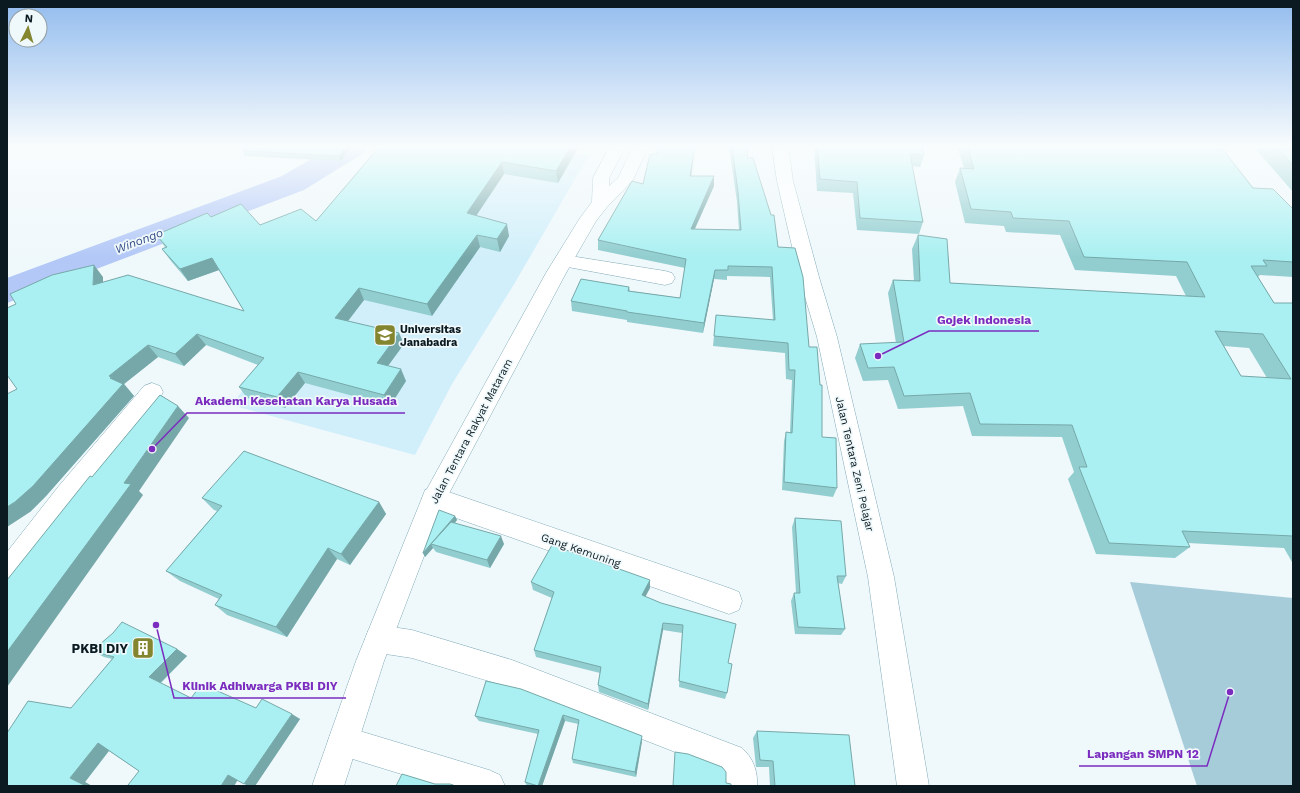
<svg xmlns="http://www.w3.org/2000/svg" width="1300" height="793" viewBox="0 0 1300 793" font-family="'Work Sans',sans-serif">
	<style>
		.built { fill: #d1effa }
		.green { fill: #a7ccd9 }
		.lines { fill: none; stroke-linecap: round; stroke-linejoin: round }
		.river { fill: #b3c8f7; fill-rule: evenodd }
		.street-casing { stroke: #81aab8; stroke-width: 1 }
		.secondary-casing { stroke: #81aab8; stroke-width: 1 }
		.street { fill: #fff; fill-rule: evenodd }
		.secondary { fill: #fff; fill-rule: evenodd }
		.wall { fill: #92ced0; fill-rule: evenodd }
		.shaded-wall { fill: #77a8a9 }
		.building { fill: #aaf0f2; stroke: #77a8a9; fill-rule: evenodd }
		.labels { text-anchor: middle; stroke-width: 3.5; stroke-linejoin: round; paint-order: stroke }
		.poi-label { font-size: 11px; font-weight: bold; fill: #0a1a20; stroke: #eff8fb; text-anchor: start }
		.street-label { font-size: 11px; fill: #0a1a20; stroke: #eff8fb }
		.water-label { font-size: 12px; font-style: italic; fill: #364e87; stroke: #eff8fb }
		.near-poi-label { font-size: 13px; font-weight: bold; fill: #0a1a20; stroke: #eff8fb; text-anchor: end }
		.leader { fill: none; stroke: #7b2cbf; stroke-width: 1.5 }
		.callout-dot { fill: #7b2cbf; stroke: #eff8fb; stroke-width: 1.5 }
		.callout-label { font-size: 12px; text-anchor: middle; font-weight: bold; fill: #7b2cbf; stroke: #eff8fb; stroke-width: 3.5; stroke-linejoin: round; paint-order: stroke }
	</style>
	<rect width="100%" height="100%" fill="#eff8fb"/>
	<path class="built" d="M442,146H531L589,155L513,286L452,384L415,455L231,405Z"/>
	<path class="green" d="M1130,582L1293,598V786H1197Z"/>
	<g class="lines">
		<path class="river" d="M334,146H369L365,152L304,190L7,303V278L282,176Z"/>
		<g class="street-casing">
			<g id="street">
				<path d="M772,146H788L793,181L819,277L837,337L894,577L929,786H897L868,577L817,337L799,277L777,181Z"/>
				<path d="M564,255L665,271L672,273L675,278L672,283L665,285L557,265L555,261L557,257Z"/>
				<path d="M152,383L160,386L163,392L160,398L76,503L16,581L7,584V552L58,487L144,386Z"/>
				<path d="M434,487L729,588L739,592L742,601L739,610L729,614L439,512L425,506L422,498L425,490Z"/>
				<path d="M379,625L412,630L512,660L742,748C753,758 758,771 757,786H725L726,776L721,770L512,688L412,658L379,653L369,649L365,639L369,629Z"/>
				<path d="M343,726L489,770L500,775L505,786H440L343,756L332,752L328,741L332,730Z"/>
			</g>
		</g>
		<g class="secondary-casing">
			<path id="secondary" d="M610,146H626L609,178V186L618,178L633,146H649L633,180L607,207L596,221L566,273L445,501L384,661L344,786H312L356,661L422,498L546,273L580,218L592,202L593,178Z"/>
		</g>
		<use href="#street" class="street"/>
		<use href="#secondary" class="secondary"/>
	</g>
	<g class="wall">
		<path d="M352,146L341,161L245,156L243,151Z"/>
		<path d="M380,146H579L558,183L504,174L476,216L509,236L500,252L480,247L432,316L364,300L348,321L404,344L388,366L406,381L390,406L305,383L285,408L247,398L239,387L258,365L206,345L184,366L158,357L124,384L134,396L46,496L30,512L17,389L103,277V282L244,311L219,270L188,281L171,261L162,249L165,247L156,235L211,217L260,225L316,221Z"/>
		<path d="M729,146H748L747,158L778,247L809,347L822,437L837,488L833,497L782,490L784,441L786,432L790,433L792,380L786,379L785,353L713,346L714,336L773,320L770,277L727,276V280L714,279L703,333L627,322V320L572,311L571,301L629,287L630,291L680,298L685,268L598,250V240L643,184L657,154L691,176H714V186L695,229L739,230L737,202Z"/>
		<path d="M814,146H922L924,155L920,167L912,166L923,222L919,234L857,230L853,193L817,191Z"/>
		<path d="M957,146H1220L1253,188L1293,209V277L1260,275L1258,277L1274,303H1293V562H1292L1284,548L1188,543L1190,547L1175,558L1096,554L1068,479L1074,472L1062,437L972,436L963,406L898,409L888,380L863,381L855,358L860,344L896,343L888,293L893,280L914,281L912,249L918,235L950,283L1186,296L1176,276L1075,270L1060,235L1006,232L1004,226L965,223L955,182L960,168H964ZM1224,346L1249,348L1267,378L1241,376Z"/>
		<path d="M1253,146H1293V192Z"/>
		<path d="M202,498L379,502L386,514L350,565L337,559L287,637L227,615L215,605L219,599L180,581L166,571L217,511L214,510Z"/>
		<path d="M455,516L457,520L455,523L504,544L490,568L436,552L433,548L425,557L423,553Z"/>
		<path d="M795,518L846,576L842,584L838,583L845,629L841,635L795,634L791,601L794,593H796L792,527Z"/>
		<path d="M650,580V588L645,597L661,603L728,663L727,693L725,699L679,687L682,633L663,630L648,710L599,692L598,685L600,673L536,657L534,650L552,598L533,590L531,582Z"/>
		<path d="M177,649L187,656L161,683L191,698L256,708L300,719L255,786H249L238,780L234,786H131L139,771L109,751L85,782L92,786H7L112,659L104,657L92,651Z"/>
		<path d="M486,681L642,736V741L636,777L573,763L572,759L578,724L565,721L542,786H527L525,782L538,734L479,721L475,716Z"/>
		<path d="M757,731L855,786H770L769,767H756L753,738Z"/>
	</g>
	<g class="shaded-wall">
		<path d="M347,146H352L341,161L339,156Z"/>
		<path d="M571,146H579L558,183L556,171Z"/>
		<path d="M695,146L690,186V176Z"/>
		<path d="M502,162L504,174L470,225L467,213Z"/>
		<path d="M714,176V186L690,239L691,229Z"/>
		<path d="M507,224L509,236L500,252L497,239Z"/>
		<path d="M477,235L480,247L432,316L427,304Z"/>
		<path d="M212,258L219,270L188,281L180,269Z"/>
		<path d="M94,265L103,277V297L93,285Z"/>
		<path d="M715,270L714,279L703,333L704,323Z"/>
		<path d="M359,288L364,300L341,330L335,318Z"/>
		<path d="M399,333L404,344L382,374L377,363Z"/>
		<path d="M197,334L206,345L184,366L175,354Z"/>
		<path d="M148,345L158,357L124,384L134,396L46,496L30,512L7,527V507L110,378L109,376Z"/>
		<path d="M401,369L406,381L390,406L384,395Z"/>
		<path d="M298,372L305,383L285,408L277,397Z"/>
		<path d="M178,406L189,418L139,491L143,495L7,687V652L124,483Z"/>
		<path d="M379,502L386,514L350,565L341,554Z"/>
		<path d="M455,516L457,520L436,545L431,544L433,548L425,557L423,553Z"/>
		<path d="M501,536L504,544L490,568L487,560Z"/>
		<path d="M328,548L337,559L287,637L276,627Z"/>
		<path d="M650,580V588L642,603V595Z"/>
		<path d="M663,623V630L648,710V704Z"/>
		<path d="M177,649L187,656L160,683L149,677Z"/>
		<path d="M292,714L300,719L255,786H249L244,784Z"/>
		<path d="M563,715L565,721L542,786H538Z"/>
		<path d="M642,736V741L636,777L635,772Z"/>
		<path d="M98,743L111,748L85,782L92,786H83L70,778Z"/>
		<path d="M228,775L238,779L234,786H221Z"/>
	</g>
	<g class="building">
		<path d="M246,146H347L339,156L243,151Z"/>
		<path d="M380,146H571L556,171L502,162L467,213L507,224L497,239L477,235L427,304L359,288L335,318L399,333L377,363L401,369L384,395L298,372L277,397L239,387L264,358L197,334L175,354L148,345L109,376L112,377L110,378L123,384L33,486L15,502L7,507V394L17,389L7,375V308L16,304L10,294L52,275L94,265L93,285L128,275L244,311L212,258L180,269L162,249L167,247L156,235L207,213L211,217L241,204L260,225L301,209L316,221Z"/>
		<path d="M659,146H695L690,176H714L691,229L741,230L738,192L732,146H748L747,158H753L771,215H774L778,247L795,248L803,277L809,347H817L820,385H822V437L836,438L837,488L784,482L786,432L792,433L795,370H789L788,343L714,336L716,315L775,320L772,267L728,266V270H715L704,323L627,312V311L571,301L581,279L629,287L628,291L680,298L686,259L598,240L632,181L643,184L650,154H657Z"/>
		<path d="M817,146H922L924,155L910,154L923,222L860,218L857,182L820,179Z"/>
		<path d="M967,146H1220L1253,188L1273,189L1293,209V262L1263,260L1267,266H1251L1274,303H1293V536L1182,531L1190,547L1109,543L1079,467H1087L1072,425L980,424L970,393L904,396L894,367L868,368L860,344L904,342L893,280L920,281L918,235L947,239L950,283L1205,297L1187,262L1084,257L1069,221L1013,218L1011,212L971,209L960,168L974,169ZM1215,331L1263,334L1291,379L1241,376Z"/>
		<path d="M1276,146H1293V165Z"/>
		<path d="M160,395L178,406L124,483L131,484L7,652V580L90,476L92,477Z"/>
		<path d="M244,451L379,502L341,554L328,548L276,627L215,605L222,595L166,571L222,506L202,498Z"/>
		<path d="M439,510L455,516L423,553Z"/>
		<path d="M795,518L841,521L846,576H837L845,629L798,627L794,593H800Z"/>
		<path d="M451,522L501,536L487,560L431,544Z"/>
		<path d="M552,545L650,580L642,595L661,603L736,624L728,663L732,664L727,693L679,681L683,625L663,623L648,704L598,685L601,667L534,650L554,592L531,582Z"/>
		<path d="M122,622L177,649L149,677L191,698L202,684L256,708L262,699L292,714L244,784L228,775L221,786H131L128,785L139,771L98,743L70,778L84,785L83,786H7V733L28,701L71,708L114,657L92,651L113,633Z"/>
		<path d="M486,681L521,689L642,736L635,772L572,759L579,720L563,715L538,786L525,782L539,730L475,716Z"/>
		<path d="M757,731L849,735L855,786H775L773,761L760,760Z"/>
		<path d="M675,752L688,754L722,767L726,772V783L731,784V786H673Z"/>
		<path d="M402,774L435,784H450L456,786H396Z"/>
	</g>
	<linearGradient id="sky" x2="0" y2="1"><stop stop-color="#93bcee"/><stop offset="0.57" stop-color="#f8fcfd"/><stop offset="1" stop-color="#f8fcfd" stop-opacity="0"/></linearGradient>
	<rect width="1300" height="257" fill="url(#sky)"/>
	<defs>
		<g id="university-square" transform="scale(1.15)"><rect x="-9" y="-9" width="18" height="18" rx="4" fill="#84852f" stroke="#eff8fb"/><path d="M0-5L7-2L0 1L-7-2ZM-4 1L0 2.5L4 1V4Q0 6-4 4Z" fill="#fff"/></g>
		<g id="building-square" transform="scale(1.15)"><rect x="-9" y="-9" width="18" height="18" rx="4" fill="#84852f" stroke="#eff8fb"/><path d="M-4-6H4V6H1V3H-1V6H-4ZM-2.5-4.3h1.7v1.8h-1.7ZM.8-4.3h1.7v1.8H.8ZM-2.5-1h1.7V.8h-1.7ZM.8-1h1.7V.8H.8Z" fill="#fff"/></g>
	</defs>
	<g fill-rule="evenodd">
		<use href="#university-square" x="385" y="335"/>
		<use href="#building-square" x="143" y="648"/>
	</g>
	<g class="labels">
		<g class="poi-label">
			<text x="400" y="333">Universitas<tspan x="400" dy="13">Janabadra</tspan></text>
		</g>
		<g class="street-label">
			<text transform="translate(471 431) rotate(-62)" y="4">Jalan Tentara Rakyat Mataram</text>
			<text transform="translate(855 464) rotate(77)" y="4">Jalan Tentara Zeni Pelajar</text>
			<text transform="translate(581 550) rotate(19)" y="4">Gang Kemuning</text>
		</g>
		<g class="water-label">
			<text transform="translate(139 241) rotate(-21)" y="4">Winongo</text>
		</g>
		<g class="near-poi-label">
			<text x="128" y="653">PKBI DIY</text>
		</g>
	</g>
	<path class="leader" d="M878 356L929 331H1039M152 449L187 413H405M156 625L174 698H346M1230 692L1207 766H1079"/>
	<g class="callout-dot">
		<circle cx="878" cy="356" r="4"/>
		<circle cx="152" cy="449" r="4"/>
		<circle cx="156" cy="625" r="4"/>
		<circle cx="1230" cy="692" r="4"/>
	</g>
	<g class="callout-label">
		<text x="984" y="324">Gojek Indonesia</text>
		<text x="296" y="405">Akademi Kesehatan Karya Husada</text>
		<text x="260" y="690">Klinik Adhiwarga PKBI DIY</text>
		<text x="1143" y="758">Lapangan SMPN 12</text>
	</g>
	<rect width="1300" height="793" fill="none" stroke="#0a1a20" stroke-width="16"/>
	<g transform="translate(28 28) rotate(5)"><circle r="19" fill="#eff8fb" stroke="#939fa3"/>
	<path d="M0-3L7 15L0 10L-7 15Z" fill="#84852f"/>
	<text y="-6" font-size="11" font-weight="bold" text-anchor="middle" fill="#0a1a20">N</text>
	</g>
</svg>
